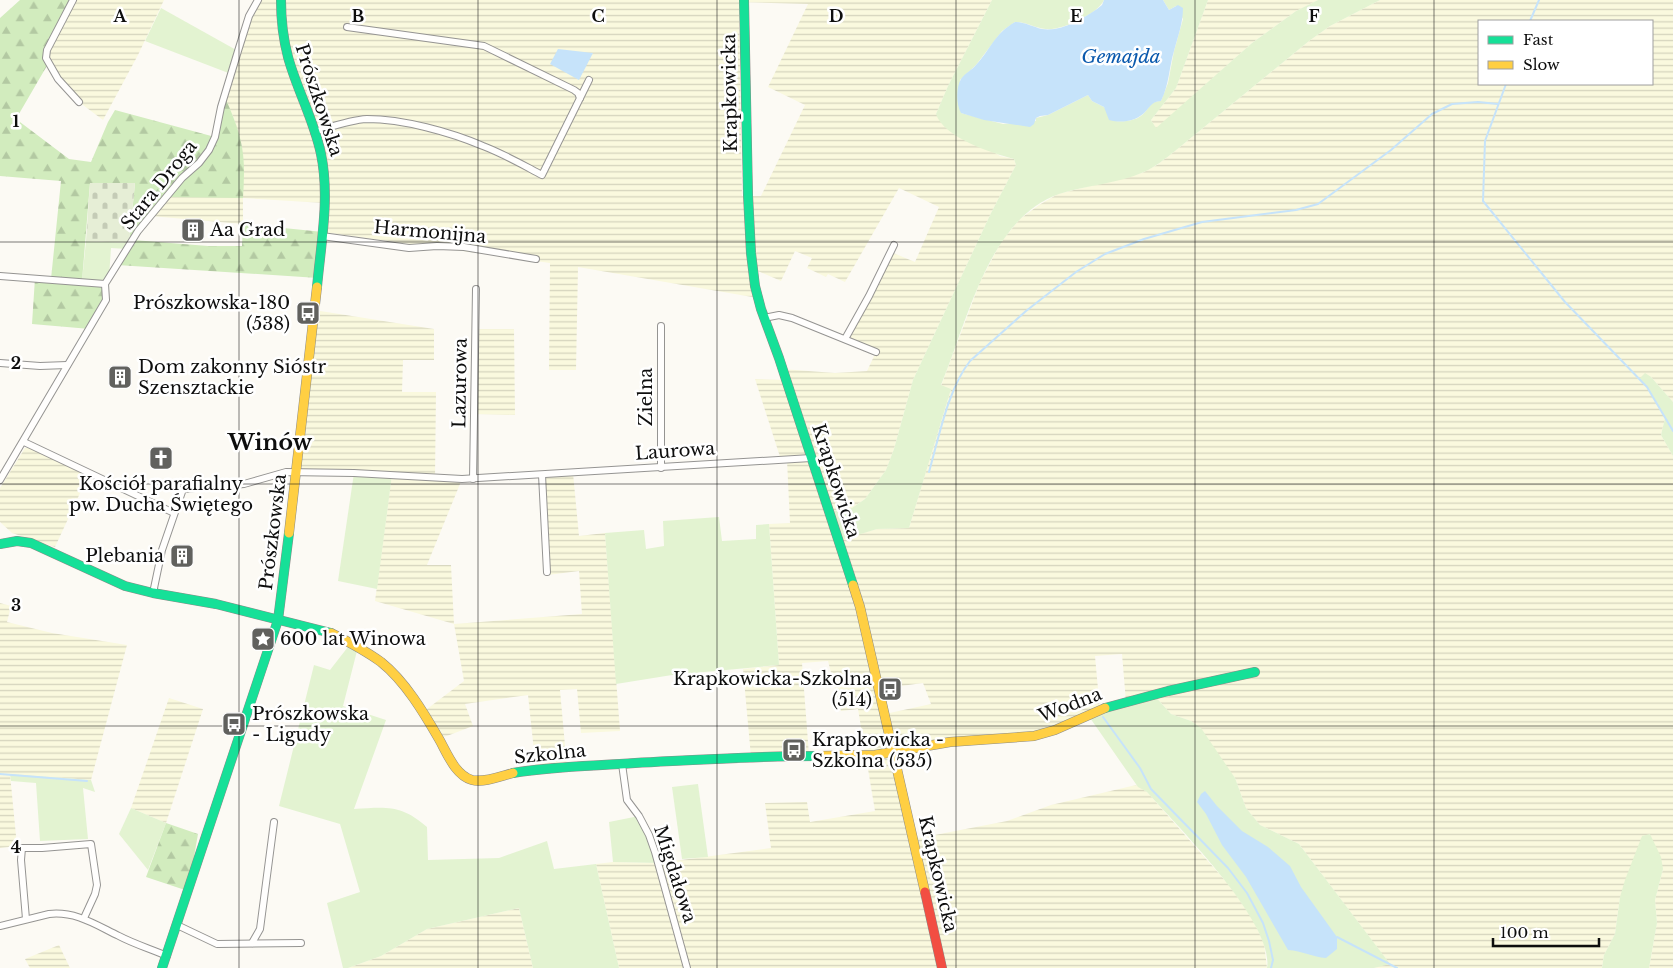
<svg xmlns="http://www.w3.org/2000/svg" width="1673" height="968" viewBox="0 0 1673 968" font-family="'Libre Baskerville',serif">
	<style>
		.farmland { fill: url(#farmland-rules); fill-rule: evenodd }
		.grass { fill: #e3f3d1 }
		.forest { fill: url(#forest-firs) }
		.cemetery { fill: url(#cemetery-stones) }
		.water { fill: #c6e3fa }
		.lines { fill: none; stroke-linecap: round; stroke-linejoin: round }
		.stream { stroke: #c6e3fa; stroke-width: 2 }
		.street-casing { stroke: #959492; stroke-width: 8 }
		.fast-casing { stroke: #8c8b88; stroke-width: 10 }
		.slow-casing { stroke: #8c8b88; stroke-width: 10 }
		.jam-casing { stroke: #8c8b88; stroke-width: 10 }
		.street { stroke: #fffefd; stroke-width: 6 }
		.fast { stroke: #16e098; stroke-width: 9 }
		.slow { stroke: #ffcf43; stroke-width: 9 }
		.jam { stroke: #f24e42; stroke-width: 9 }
		.grid { fill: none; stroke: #0e0e0e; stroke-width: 1; stroke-opacity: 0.55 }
		.labels { text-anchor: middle; stroke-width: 5; stroke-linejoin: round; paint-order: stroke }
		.street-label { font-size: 18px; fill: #0e0e0e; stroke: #fff }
		.poi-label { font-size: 18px; fill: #0e0e0e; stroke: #fff; text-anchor: start }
		.water-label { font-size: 19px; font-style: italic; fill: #0a59ad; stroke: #fff }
		.district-label { font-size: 22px; font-weight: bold; fill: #0e0e0e; stroke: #fff }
		.grid-label { font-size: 16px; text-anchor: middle; font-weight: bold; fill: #0e0e0e; stroke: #fff; stroke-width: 5; stroke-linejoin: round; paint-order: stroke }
	</style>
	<defs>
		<pattern id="farmland-rules" width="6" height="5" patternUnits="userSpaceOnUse" patternTransform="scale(1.25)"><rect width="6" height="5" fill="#faf9de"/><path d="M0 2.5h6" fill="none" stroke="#d5d4bd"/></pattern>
		<pattern id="forest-firs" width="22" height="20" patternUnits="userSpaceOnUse" patternTransform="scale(1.25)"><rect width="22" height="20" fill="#d2ecbe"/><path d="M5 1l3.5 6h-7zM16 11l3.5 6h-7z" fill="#b3c9a2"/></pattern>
		<pattern id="cemetery-stones" width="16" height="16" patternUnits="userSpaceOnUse" patternTransform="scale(1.25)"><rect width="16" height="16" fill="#e6eed6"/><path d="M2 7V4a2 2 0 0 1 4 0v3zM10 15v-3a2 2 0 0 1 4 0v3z" fill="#c4cbb6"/></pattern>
	</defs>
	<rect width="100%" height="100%" fill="#fcfaf4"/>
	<g class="farmland">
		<path d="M73,0H164L138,55L103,120L79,102L48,64L47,50Z"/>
		<path d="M258,0H992L948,86L936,114L1000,156L1014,159L1016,165L991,213L913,380L894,449L886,470L865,499L852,508L829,512L838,540L877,529L909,528L951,389L941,386L980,282L1001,242L1020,219L1039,205L1058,194L1142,173L1157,165L1175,151L1309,41L1330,26L1380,0H1673V402L1651,377L1639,379L1647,387L1665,418L1661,435L1673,456V968H1649L1657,923L1655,900L1663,869L1620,897L1615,934L1604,955L1602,968H1374L1389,963L1299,844L1260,825L1246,808L1235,778L1191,721L1171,714L1153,694L1126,702L1122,654L1095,656L1100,711L1047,733L895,753L914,839L1007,821L1051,805L1136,785L1147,792L1229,885L1252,918L1264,943L1267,968H619L596,864L613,862L659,863L771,848L765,803L807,802L810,822L875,811L858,709L841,711L828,661L802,663L809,755L751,757L743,669L779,665L769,524L790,523L787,460H781L755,379L785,380L782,369L835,373L867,371L876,352L848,341L855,321L891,252L915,262L939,207L899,188L845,282L828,274L826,277L807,268L812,258L795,251L781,281L753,269L758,298L578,267L576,370H549L550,263L323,232L324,203L243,198V224L150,216L167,197L242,146L234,119L224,95ZM739,2L808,4L768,87L805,105L761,196H742ZM1479,21H1652V84H1479ZM923,683L931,704L885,714L879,689Z"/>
		<path d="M1208,0H1318L1296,11L1252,43L1156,129L1151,120L1176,88Z"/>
		<path d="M314,310L434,329V360H403L402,392H436L435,477L462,479L427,565H451L454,624L582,614L579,571L548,575L542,475L573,473L579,536L605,533L620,731L581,733L577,689L560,690L567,768L536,770L528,695L465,704L473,726L439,739L423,712L464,681L454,624L375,601L392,475L297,472Z"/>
		<path d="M475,329H514L515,415L474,414Z"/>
		<path d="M25,448H31L88,476L55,547L12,533L0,522V488Z"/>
		<path d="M0,603L11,606L7,622L52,633L127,645L91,780L10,774L17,846L0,848Z"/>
		<path d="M169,698L203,709L166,823L131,808Z"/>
		<path d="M519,908L533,968H348L381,956L427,929Z"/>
		<path d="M59,945L70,968H30L25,959Z"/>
	</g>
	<g class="grass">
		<path d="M992,0H1104C1098,14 1061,31 1046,29C1035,28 1026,22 1015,22L1002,31L976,65L960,80L961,113L1003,124L1036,121V118L1048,115L1088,95L1092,101L1104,107L1115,121C1125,122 1138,121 1145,112C1151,105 1151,101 1161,101L1168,83L1174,51L1183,19L1176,6L1169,10L1163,0H1208L1176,88L1151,120L1156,128L1252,43L1296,11L1318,0H1380L1330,26L1309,41L1175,151C1165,159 1155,167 1144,172C1117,184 1086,185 1059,194C988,219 967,323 941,385L951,389L909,528L877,529L838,541L829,512L852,508L865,499L886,470L894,449L913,380L991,213L1016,165L1014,159C992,153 944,138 936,114L948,86Z"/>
		<path d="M161,8L238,51L231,74L145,41Z"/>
		<path d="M86,241L131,243L127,249L111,248L109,277L105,284L82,281Z"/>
		<path d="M1645,373L1651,377L1673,402V456L1661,435L1665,418L1647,387L1639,379Z"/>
		<path d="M354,473L392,475L377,589L338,581Z"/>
		<path d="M719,517L722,541L756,539V525L769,524L779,665L672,675L616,684L605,533L644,530L646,549L664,546L663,521Z"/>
		<path d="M351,643L358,647L343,706L386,720L354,809C386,807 401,804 427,827L428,860L499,858L547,841L554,869L596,864L619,968H533L519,908L427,929L381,956L348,968H343L327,903L360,892L340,824L279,806L314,665L330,670Z"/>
		<path d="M1153,694L1171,714L1191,721L1201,728L1235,778L1246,808L1260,825L1299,844L1390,964L1374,968H1267C1275,923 1177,826 1147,792L1138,787L1088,715Z"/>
		<path d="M10,774L91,780L95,792L83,788L88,839L40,841L36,783L11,781Z"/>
		<path d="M698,784L708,857L682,859L672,787Z"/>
		<path d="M131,808L166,823L148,870L119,834Z"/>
		<path d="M639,816L659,863L613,862L609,822Z"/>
		<path d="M1650,834L1661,857L1663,869L1655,900L1657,923L1649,968H1602L1604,955L1615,934L1620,897L1625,880L1642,836Z"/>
	</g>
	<g class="forest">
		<path d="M20,0H73L47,50L48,64L16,119L69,159L91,162L108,122L115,110L215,137L224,95C231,111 239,129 242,147C245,164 244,181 243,198L167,197L133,240L208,246H242L243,224L323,232L318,278L117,265L129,243L135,183H90L82,281L105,284L106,300L90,329L32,324L35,278L51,279L61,181L0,176V18Z"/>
		<path d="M166,823L198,834L188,891L146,877Z"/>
	</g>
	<path class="cemetery" d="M90,183H135L129,243L86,241Z"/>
	<g class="water">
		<path d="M1104,0H1163L1169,10L1178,5L1183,8C1183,23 1178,36 1174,51C1169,68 1169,85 1161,101C1150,102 1150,108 1143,114C1133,122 1121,123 1109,120L1104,107L1092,101L1088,95L1048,115L1040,116L1036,118L1034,124L1030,127L984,120L961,113C956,104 956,87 961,79C965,73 972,70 976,65C991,49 994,34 1015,22C1025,22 1033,27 1042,29C1062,32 1082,19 1097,9L1102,5Z"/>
		<path d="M558,49L593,53L579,80L550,64Z"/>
		<path d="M1205,791L1217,806L1242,831L1268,847L1290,866L1301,887L1337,937V949L1326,958C1313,957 1302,951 1288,950L1246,877L1222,845L1206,814L1197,802L1201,794Z"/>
	</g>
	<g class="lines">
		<g class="stream">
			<path d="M1530,21L1539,0"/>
			<path d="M1506,84L1485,141L1483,201L1565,302L1647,387L1673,431"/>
			<path d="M929,472C939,437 948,389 970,361L1026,311L1076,272L1105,254L1144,239L1202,222L1296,210L1318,204L1391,150L1432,114L1452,104L1478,102L1498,104"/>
			<path d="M1103,717L1140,768L1151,789L1228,868L1247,893L1263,923L1269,941L1273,960L1271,968"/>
			<path d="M0,774L87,781"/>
			<path d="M1337,937L1397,968"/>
		</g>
		<g class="street-casing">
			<g id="street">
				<path d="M73,0L47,50L46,58L58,79L79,102"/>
				<path d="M347,27L484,46L574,90L578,93L580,98"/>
				<path d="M314,132C331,127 349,120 367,119C403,119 450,132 483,146C504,154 523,165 542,175L589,80"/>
				<path d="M322,236L409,248L437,246L464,247L536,259"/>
				<path d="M0,276L105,284"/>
				<path d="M764,318L779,315L792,318L876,352"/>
				<path d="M845,339L869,296L894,245"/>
				<path d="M0,363L40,366L67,365"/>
				<path d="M24,442L174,513"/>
				<path d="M661,468V326"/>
				<path d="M542,475L547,572"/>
				<path d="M473,479L476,289"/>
				<path d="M0,480L106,300L105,284L138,231L182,178L199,163L209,150L215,137L221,107L238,51L249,16L258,0"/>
				<path d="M153,593L162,550L183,489L244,484L286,472L354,473L462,479L811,458"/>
				<path d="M622,764L627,800L639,816L649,835L655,852L687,968"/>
				<path d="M26,919L21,860L22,848H42L91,844L97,885L95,894L84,918"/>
				<path d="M177,925L217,944L301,943"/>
				<path d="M0,926L49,914C76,911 96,925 119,936C134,944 151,949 167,956"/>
				<path d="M252,943L260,929L274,822"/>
			</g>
		</g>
		<g class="fast-casing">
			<g id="fast">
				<path d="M281,0C281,19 283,38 288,57C297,90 314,120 321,154C330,197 321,243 317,287"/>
				<path d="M744,0L748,195L751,253L755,286L761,309L779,358L853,585"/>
				<path d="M0,544L17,541L31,543L125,586L153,593L216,604L331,633"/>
				<path d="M1105,708L1168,691L1255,672"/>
				<path d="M513,773C553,766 594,766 635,763C696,760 756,756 818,756"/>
				<path d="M162,968L278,620L289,533"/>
			</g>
		</g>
		<g class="slow-casing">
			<g id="slow">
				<path d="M289,533L317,287"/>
				<path d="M853,585L860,607L925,892"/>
				<path d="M331,633C349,642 366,651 381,662C405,681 424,713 439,739C447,753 455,775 472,780C484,783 501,776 513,773"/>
				<path d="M818,756L875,755L950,742L1034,736L1055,730L1105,708"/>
			</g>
		</g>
		<g class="jam-casing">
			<path id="jam" d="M925,892L942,968"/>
		</g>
		<use href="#street" class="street"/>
		<use href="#fast" class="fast"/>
		<use href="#slow" class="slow"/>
		<use href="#jam" class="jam"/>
	</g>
	<path class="grid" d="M239,0V968M478,0V968M717,0V968M956,0V968M1195,0V968M1434,0V968M0,242H1673M0,484H1673M0,726H1673"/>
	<defs>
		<g id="building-square" transform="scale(1.25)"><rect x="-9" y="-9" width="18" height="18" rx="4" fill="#61615e" stroke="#fff"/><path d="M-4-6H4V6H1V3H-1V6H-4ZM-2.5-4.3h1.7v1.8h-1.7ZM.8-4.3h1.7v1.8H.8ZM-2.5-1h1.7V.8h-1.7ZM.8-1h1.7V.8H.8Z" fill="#fff"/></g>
		<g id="bus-square" transform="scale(1.25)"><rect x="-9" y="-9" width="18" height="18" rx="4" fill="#61615e" stroke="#fff"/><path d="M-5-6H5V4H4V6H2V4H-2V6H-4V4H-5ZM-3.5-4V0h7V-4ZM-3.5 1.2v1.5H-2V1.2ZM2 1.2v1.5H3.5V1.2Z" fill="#fff"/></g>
		<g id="church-square" transform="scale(1.25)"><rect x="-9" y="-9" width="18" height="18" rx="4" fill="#61615e" stroke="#fff"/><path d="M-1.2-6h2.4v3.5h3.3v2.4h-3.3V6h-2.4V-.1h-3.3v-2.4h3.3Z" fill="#fff"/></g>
		<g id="sight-square" transform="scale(1.25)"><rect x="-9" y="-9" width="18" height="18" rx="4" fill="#61615e" stroke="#fff"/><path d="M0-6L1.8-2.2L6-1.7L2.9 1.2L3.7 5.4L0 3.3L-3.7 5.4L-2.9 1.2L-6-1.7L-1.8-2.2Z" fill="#fff"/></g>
	</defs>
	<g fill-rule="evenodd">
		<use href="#building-square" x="193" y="230"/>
		<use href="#bus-square" x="308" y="313"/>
		<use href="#building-square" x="120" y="377"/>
		<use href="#church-square" x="161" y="458"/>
		<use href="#building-square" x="182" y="556"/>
		<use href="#sight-square" x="263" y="639"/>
		<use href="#bus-square" x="890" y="689"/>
		<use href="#bus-square" x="234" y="724"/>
		<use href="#bus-square" x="794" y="750"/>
	</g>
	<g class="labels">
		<g class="street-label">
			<text transform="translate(730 93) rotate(-91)" y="6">Krapkowicka</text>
			<text transform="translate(319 100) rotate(72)" y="6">Prószkowska</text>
			<text transform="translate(159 185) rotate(-51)" y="6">Stara Droga</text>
			<text transform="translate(430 232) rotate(5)" y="6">Harmonijna</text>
			<text transform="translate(460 383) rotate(-89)" y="6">Lazurowa</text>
			<text transform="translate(646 397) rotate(-90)" y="6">Zielna</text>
			<text transform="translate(675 451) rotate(-4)" y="6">Laurowa</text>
			<text transform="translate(836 481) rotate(72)" y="6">Krapkowicka</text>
			<text transform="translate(273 532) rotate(-83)" y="6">Prószkowska</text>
			<text transform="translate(1070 705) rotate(-21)" y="6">Wodna</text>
			<text transform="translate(550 754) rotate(-6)" y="6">Szkolna</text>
			<text transform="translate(675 874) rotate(72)" y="6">Migdałowa</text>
			<text transform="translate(938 874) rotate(77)" y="6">Krapkowicka</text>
		</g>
		<g class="poi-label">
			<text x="210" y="236">Aa Grad</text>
			<text x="290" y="309" text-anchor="end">Prószkowska-180<tspan x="290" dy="21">(538)</tspan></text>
			<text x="138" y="373">Dom zakonny Sióstr<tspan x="138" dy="21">Szensztackie</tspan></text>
			<text x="161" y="490" text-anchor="middle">Kościół parafialny<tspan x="161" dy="21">pw. Ducha Świętego</tspan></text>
			<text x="164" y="562" text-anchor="end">Plebania</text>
			<text x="280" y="645">600 lat Winowa</text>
			<text x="872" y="685" text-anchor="end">Krapkowicka-Szkolna<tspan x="872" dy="21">(514)</tspan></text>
			<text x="252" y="720">Prószkowska<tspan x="252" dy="21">- Ligudy</tspan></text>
			<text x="812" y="746">Krapkowicka -<tspan x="812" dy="21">Szkolna (535)</tspan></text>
		</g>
		<g class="water-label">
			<text x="1121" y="63">Gemajda</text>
		</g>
		<g class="district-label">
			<text x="270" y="450">Winów</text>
		</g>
	</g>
	<g class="grid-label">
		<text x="120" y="22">A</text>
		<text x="358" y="22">B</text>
		<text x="598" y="22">C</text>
		<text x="836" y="22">D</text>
		<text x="1076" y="22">E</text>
		<text x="1314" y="22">F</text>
		<text x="16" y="127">1</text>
		<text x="16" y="369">2</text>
		<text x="16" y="611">3</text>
		<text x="16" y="853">4</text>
	</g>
	<rect x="1478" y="20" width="175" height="65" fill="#ffffff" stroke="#9f9f9f"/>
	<rect x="1488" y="36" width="25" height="8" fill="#16e098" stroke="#9f9f9f"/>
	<text x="1523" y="45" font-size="15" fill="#0e0e0e">Fast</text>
	<rect x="1488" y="61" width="25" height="8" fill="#ffcf43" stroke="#9f9f9f"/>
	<text x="1523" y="70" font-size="15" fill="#0e0e0e">Slow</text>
	<path d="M1493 938v8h106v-8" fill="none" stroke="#0e0e0e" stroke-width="2.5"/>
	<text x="1500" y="938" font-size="15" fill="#0e0e0e" stroke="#ffffff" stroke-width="4" paint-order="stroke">100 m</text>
</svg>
